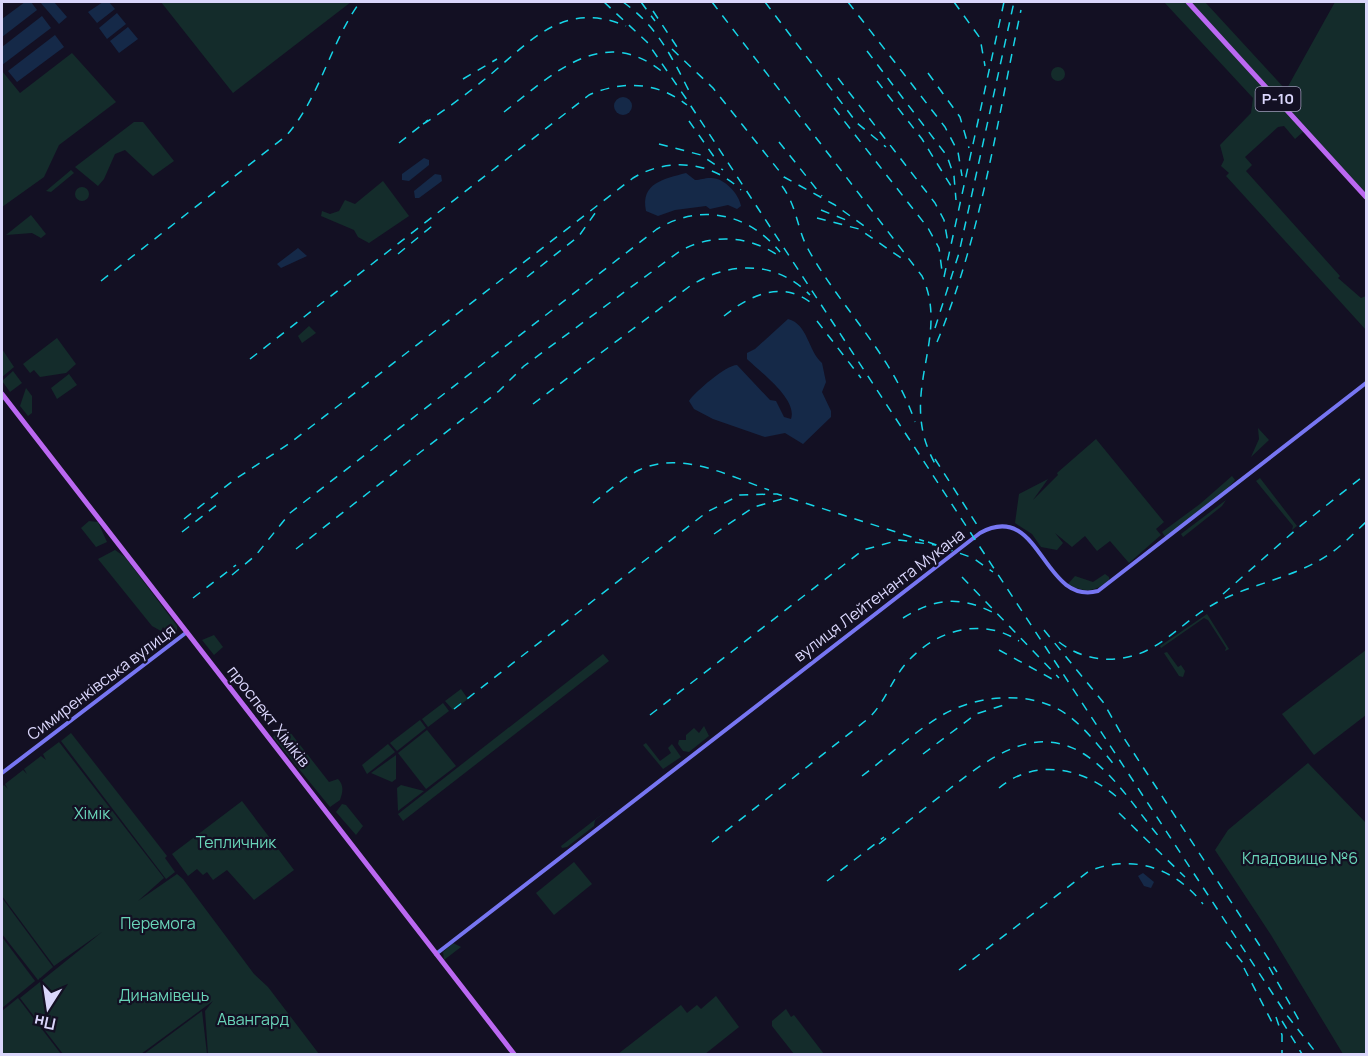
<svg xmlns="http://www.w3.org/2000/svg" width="1368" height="1056" viewBox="0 0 1368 1056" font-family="Manrope,sans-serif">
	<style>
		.green { fill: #142c2b }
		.water { fill: #152948 }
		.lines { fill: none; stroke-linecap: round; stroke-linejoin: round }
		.secondary { stroke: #7776f2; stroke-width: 4 }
		.primary { stroke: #bb68f1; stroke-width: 5 }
		.rail { stroke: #16d5e7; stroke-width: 1.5; stroke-dasharray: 9 8; stroke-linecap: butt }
		.labels { text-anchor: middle; stroke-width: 4.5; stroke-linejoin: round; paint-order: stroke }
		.shield { fill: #131023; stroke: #9e9bba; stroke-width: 1.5 }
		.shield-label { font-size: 15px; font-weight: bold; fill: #dad6fb }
		.street-label { font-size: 16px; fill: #dad6fb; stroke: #131023 }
		.park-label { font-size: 16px; fill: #69d4b8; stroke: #131023 }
	</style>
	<rect width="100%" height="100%" fill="#131023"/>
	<g class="green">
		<path d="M161,2H351L233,93Z"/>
		<path d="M1164,2H1205L1286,90L1335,2H1366V197L1283,104L1304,131L1295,139L1284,126L1278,127L1245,157L1252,165L1246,171L1340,276L1338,278L1361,298L1366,296V330L1226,176L1229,173L1221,166L1224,160L1220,145L1251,113L1253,98Z"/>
		<path d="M72,53L116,102L59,145L44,177L2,207V71L20,93Z"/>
		<circle cx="1058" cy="74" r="7"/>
		<path d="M134,122H143L147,127L174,161L153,176L125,150L115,154L104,179L98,186L75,167Z"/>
		<path d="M71,170L74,173L51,192L46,191Z"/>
		<path d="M383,181L409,216L369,243L358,237L354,230L321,216L322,211L330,214L339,211L345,200L355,204Z"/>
		<circle cx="82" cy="194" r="7"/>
		<path d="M31,215L46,234L41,238L32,233L6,235Z"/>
		<path d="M309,326L316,333L302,343L298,336Z"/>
		<path d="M57,338L76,364L66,373L40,377L34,370L30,373L23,364Z"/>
		<path d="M2,349L14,367L2,377Z"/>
		<path d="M13,371L22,383L10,392L2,381Z"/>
		<path d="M69,374L77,385L57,399L51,388Z"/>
		<path d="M26,388L32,396V413L28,416L20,406Z"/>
		<path d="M1258,428L1269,440L1251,457L1259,439Z"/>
		<path d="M1096,439L1164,522L1156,529L1161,535L1129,563L1110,541L1097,551L1085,536L1072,547L1055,533L1063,543L1057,550L1041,547L1032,534L1015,523L1019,494L1048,479L1033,500L1058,475L1057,473Z"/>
		<path d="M1232,476L1235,480L1227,489L1166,538L1162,532L1200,504Z"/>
		<path d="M1260,478L1297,526L1292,530L1293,526L1256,481Z"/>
		<path d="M1226,500L1222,506L1183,537L1181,534Z"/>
		<path d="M89,521L98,522L107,542L96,547L81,528Z"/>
		<path d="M115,550L125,557L177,626V633L169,634L163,627L161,631L152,626L98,559Z"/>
		<path d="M1105,574L1109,577V581C1095,592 1083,593 1068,584L1075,576L1093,582Z"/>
		<path d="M1207,614L1229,649L1225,651L1226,648L1208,620L1204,618L1161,648L1160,646Z"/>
		<path d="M214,635L223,647L214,655L202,640Z"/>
		<path d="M1366,650V715L1314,755L1282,714Z"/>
		<path d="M1167,652L1178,667L1181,665L1185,671L1183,677L1179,676L1164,653Z"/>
		<path d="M603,654L609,661L403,821L398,814Z"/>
		<path d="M461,689L468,699L453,710L445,701Z"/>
		<path d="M443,703L449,711L428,727L422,719Z"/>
		<path d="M420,720L426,728L397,751L390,743Z"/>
		<path d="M704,726L709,736L689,752L683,751L678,744L679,740H686V735L694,728L699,733Z"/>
		<path d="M286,727L329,782L338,779C344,785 343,792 340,800L330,807L273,737Z"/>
		<path d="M427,730L456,766L426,789L398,753Z"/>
		<path d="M71,733L167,856L165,858L175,872L166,879L61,741Z"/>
		<path d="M59,742L164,878L138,901L177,874L183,879L254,974L268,987L319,1054H208L205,1011L213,1001L141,1054H63L20,998L102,932L54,966L2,896V787L4,785L8,789L5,784L23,770L27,774L24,769L41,756L46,760L43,754Z"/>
		<path d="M646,743L660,761L671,753L668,748L672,744L681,757L663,769L643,745Z"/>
		<path d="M388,744L395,752L367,774L362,765Z"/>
		<path d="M396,755V779L392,782L371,773Z"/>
		<path d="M1308,763L1366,823V1054H1343L1271,935L1215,850L1228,830Z"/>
		<path d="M401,785L424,791L398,811L397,788Z"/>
		<path d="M242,801L294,870L254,900L227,870L213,880L207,872L203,875L197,869L188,876L172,854Z"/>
		<path d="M342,804L346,805L363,826L356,835L336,812Z"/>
		<path d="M610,808L595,820L594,826L567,847L562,848L561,846Z"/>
		<path d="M574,862L592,884L554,915L536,893Z"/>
		<path d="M2,898L53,967L38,980L2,934Z"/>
		<path d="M2,937L35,981L2,1008Z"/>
		<path d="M453,943L461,947L444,960L443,952Z"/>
		<path d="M716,996L739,1027L705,1054H618L681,1005L687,1013L697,1005L701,1009Z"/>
		<path d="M18,998L61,1054H2V1011Z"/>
		<path d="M786,1009L791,1017L794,1015L824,1054H794L772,1026V1021Z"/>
		<path d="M202,1011L207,1054H144Z"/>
	</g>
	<g class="water">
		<path d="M25,2H31L37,10L2,37V19Z"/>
		<path d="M40,2H54L67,17L59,24Z"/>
		<path d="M103,2H109L115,9L97,23L88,12Z"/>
		<path d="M117,13L126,24L107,39L99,28Z"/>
		<path d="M42,16L51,28L2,65V47Z"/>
		<path d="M128,27L138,39L119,53L110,41Z"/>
		<path d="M55,35L64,47L17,82L8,71Z"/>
		<circle cx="623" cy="106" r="9"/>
		<path d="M424,158L429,160V165L409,181L402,180V174Z"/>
		<path d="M686,173L695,180C701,180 704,178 710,178C724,177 739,194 741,206L737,209L728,205L710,209L706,206L675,210L658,216L646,211C640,183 664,179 686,173Z"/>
		<path d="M435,174L441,175L442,181L419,198H415L414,191Z"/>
		<path d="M298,248L307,256L281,268L277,264Z"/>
		<path d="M788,319C808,324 808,351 822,363L826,382L822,392L831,411V417L803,444L785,433L765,437L713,419L694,409L689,401C695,392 726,365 737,365L770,400L776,401L784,417L791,419C798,399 759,371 747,359V353L755,349Z"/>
		<path d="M1143,873L1154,882L1151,888L1144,886L1138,876Z"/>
	</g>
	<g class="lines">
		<g class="secondary">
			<path d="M2,773L187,632"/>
			<path d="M436,954L980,533C1041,499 1042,606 1098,591L1366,383"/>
		</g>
		<g class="primary">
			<path d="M1188,2L1366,197"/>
			<path d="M2,394L514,1054"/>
		</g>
		<g class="rail">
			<path d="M604,2L647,42L685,97L1286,1014L1317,1054"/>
			<path d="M623,2C657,26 672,57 690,93"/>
			<path d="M641,2L655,21"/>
			<path d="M712,2L922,276C952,340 894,395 937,467"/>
			<path d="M765,2L857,123L886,147"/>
			<path d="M848,2L945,127L958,152L962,176"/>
			<path d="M954,2L980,38L985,66"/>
			<path d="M653,11L681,53"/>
			<path d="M672,49L713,88L784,177L835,205L871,231"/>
			<path d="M867,51L947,156L954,176L956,200"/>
			<path d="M928,73L960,117L969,148"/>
			<path d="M838,78L935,203L944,220L948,243"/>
			<path d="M463,79L497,59"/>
			<path d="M877,81L922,139L951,186"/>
			<path d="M834,108L928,228L939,248L942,271"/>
			<path d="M504,112C553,74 604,22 665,74"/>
			<path d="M689,121L717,161"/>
			<path d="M423,124C446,110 469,92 490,75C531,40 565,0 626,26"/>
			<path d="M779,142L822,196"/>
			<path d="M399,143L428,120"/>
			<path d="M659,144L701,155L723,170"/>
			<path d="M782,186C797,206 797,229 808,249C842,310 892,354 915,422"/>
			<path d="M821,210L846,220"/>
			<path d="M817,218L859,229L907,262"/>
			<path d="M398,254L437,222"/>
			<path d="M527,277L579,236L598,209"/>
			<path d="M944,277L1004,2"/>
			<path d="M101,281L286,136C320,98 330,43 360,2"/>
			<path d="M724,316C749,296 780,280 810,302"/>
			<path d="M817,321L861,378"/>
			<path d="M935,328L959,253L1014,2"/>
			<path d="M937,342C981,237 997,121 1021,10"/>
			<path d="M250,359L589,95C623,80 658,82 687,105"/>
			<path d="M533,404L690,286C729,261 776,260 810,295"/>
			<path d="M935,459L979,528"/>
			<path d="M593,503C608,491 622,479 639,470C681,450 729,476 769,490"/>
			<path d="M184,519L234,480L290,443L633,178C668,157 711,161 741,190"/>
			<path d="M182,532L222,501"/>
			<path d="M714,534L754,507L782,499"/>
			<path d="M928,542L973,558L993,572"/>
			<path d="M296,549L499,391L524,366L680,251C711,234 746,235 776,254"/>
			<path d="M232,575L256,555L290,513L657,229C701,203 748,213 780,252"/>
			<path d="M962,577L1059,678"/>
			<path d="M1223,594L1299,527L1366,474"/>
			<path d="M193,598L236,565"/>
			<path d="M903,618C934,599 958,595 992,612"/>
			<path d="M1044,630L1103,702L1122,735L1277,972"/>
			<path d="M1059,642C1078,657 1104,663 1128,657C1162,650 1184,620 1214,604C1249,584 1294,578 1328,555C1342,546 1354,533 1366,522"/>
			<path d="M999,650L1054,680"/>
			<path d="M454,709L707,512L740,495L777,494L924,541"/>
			<path d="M650,715L863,550L899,540L936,545"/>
			<path d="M923,754L976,714L1007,704"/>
			<path d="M862,776C887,757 912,734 939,717C976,694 1033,689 1069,716C1087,730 1102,750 1116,767"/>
			<path d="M999,788C1036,757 1084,768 1118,798"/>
			<path d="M1119,813L1185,877"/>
			<path d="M712,842L869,718C884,703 890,684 903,667C931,632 979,615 1019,641"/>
			<path d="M879,844C902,826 925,808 948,790C987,760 1033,722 1084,754C1115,774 1137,811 1161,839"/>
			<path d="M827,881L884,837"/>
			<path d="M1226,942L1247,968"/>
			<path d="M1269,967L1300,1022"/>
			<path d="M1244,968L1275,1028"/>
			<path d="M959,970L1089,871C1132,854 1174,867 1203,904"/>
			<path d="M1276,1017L1282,1035V1054"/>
			<path d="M1282,1021L1302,1054"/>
		</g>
	</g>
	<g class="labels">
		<rect class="shield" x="1255.5" y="87" width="45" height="24" rx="4.5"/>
		<g class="shield-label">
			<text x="1278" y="104">Р-10</text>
		</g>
		<g class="street-label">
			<text transform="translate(879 595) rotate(-37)" y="6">вулиця Лейтенанта Мукана</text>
			<text transform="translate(101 682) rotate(-37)" y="6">Симиренківська вулиця</text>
			<text transform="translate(269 716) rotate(52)" y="6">проспект Хіміків</text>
		</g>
		<g class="park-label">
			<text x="92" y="819">Хімік</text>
			<text x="236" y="848">Тепличник</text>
			<text x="1300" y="864">Кладовище №6</text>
			<text x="158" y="929">Перемога</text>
			<text x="164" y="1001">Динамівець</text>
			<text x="253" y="1025">Авангард</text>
		</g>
	</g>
	<rect width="1368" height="1056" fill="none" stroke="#dad6fb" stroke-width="6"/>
	<g transform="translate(48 1008) rotate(192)" stroke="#131023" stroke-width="4.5" paint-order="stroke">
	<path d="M0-4.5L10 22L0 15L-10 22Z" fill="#dad6fb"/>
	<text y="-9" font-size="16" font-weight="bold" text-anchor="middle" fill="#dad6fb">Пн</text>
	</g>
</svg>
